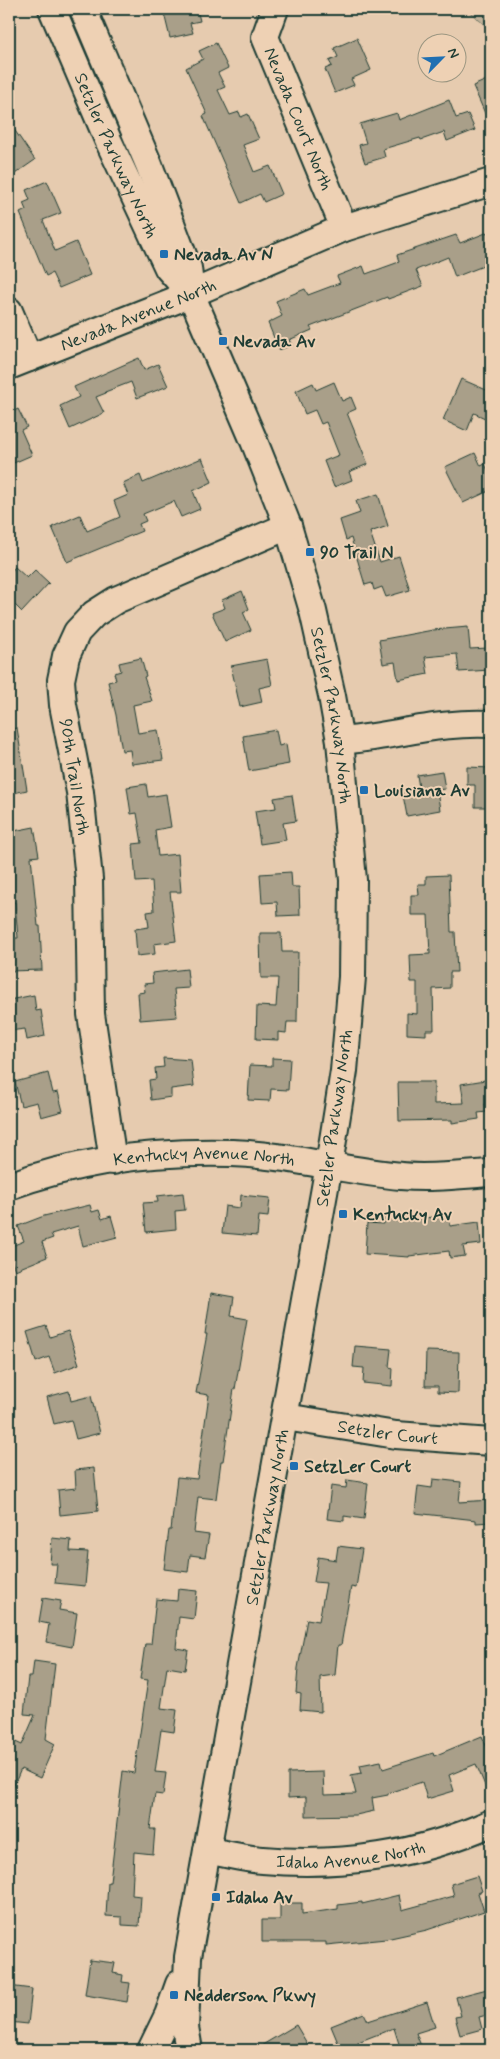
<svg xmlns="http://www.w3.org/2000/svg" width="500" height="2059" viewBox="0 0 500 2059" font-family="Mynerve,sans-serif">
	<style>
		.green { fill: #c1b198; stroke: #707766 }
		.building { fill: #a99f89; stroke: #1f3d34 }
		.lines { fill: none; stroke-linecap: round; stroke-linejoin: round }
		.minor-casing { stroke: #1f3d34; stroke-width: 30 }
		.minor { stroke: #eed1b4; stroke-width: 26 }
		.poi-dot { fill: #1f6fb2; stroke: #eed1b4; stroke-width: 2 }
		.labels { text-anchor: middle; stroke-width: 4; stroke-linejoin: round; paint-order: stroke }
		.street-label { font-size: 18px; fill: #1f3d34; stroke: #eed1b4 }
		.poi-label { font-size: 18px; font-weight: bold; fill: #1f3d34; stroke: #eed1b4; text-anchor: start }
	</style>
	<rect width="100%" height="100%" fill="#e6cbaf"/>
	<filter id="ink" filterUnits="userSpaceOnUse"><feTurbulence type="fractalNoise" baseFrequency=".02" numOctaves="2"/><feDisplacementMap in="SourceGraphic" scale="10" xChannelSelector="R" yChannelSelector="G"/><feConvolveMatrix kernelMatrix="1 2 1 2 8 2 1 2 1" color-interpolation-filters="sRGB"/></filter>
	<g filter="url(#ink)">
		<path class="green" d="M466,9H491V30Z"/>
		<g class="building">
			<path d="M163,9H197L200,21L190,23L193,33L170,38Z"/>
			<path d="M357,38L371,70L351,79L354,85L335,93L325,69L332,66L329,61L338,57L334,48Z"/>
			<path d="M216,43L228,68L218,73L225,87L218,90L230,115L239,112L241,117L248,114L259,139L243,145L254,172L270,166L282,194L264,202L260,194L241,203L203,116L207,114L186,68L203,59L199,51Z"/>
			<path d="M491,78V127L473,86Z"/>
			<path d="M449,100L456,118L468,114L475,130L447,141L444,132L421,140L420,138L383,149L385,157L365,163L359,145L366,143L360,124L397,113L399,120Z"/>
			<path d="M9,122L35,160L9,178Z"/>
			<path d="M47,181L61,213L43,220L55,251L76,242L90,275L59,288L52,273L46,276L20,213L26,210L23,203L30,200L26,190Z"/>
			<path d="M491,231V263L455,277L448,257L416,270L423,286L388,299L387,297L310,327L312,330L289,340L292,345L279,350L268,323L282,316L276,301L305,289L308,295L340,283L337,276L363,266L366,274L399,262L397,255L456,235L460,243Z"/>
			<path d="M139,358L144,370L158,364L168,386L137,398L131,382L105,392L106,393L96,397L104,413L70,429L60,406L79,397L74,387Z"/>
			<path d="M461,379L491,392V403L485,418L474,413L467,431L443,420Z"/>
			<path d="M334,382L342,401L351,397L356,409L347,413L368,464L349,472L352,480L334,487L324,461L339,455L326,422L321,424L315,410L305,414L296,391L313,383L316,390Z"/>
			<path d="M9,404L12,412L18,409L27,427L21,430L32,455L9,465Z"/>
			<path d="M475,453L481,466L485,464L491,477V490L463,503L445,467Z"/>
			<path d="M202,458L212,482L193,491L200,509L181,517L174,501L143,514L146,521L139,524L142,531L67,562L52,527L80,515L87,531L120,517L114,501L128,495L123,483L140,475L143,483Z"/>
			<path d="M378,494L388,526L370,532L380,562L399,556L410,590L386,597L382,587L374,590L372,583L365,585L351,538L346,540L340,520L360,513L356,501Z"/>
			<path d="M15,567L27,578L35,570L49,583L22,612L9,599V574Z"/>
			<path d="M242,591L249,609L243,612L251,630L225,642L212,613L225,608L222,600Z"/>
			<path d="M468,627L470,649L488,648L490,670L459,672L457,654L425,657L428,674L398,680L395,662L383,664L379,640L433,630Z"/>
			<path d="M141,658L146,676L144,677L152,701L133,705L138,733L158,730L163,760L132,764L130,750L122,751L116,715L108,682L116,680L114,673L121,671L119,663Z"/>
			<path d="M267,659L272,685L259,688L262,702L240,707L231,666Z"/>
			<path d="M17,728L27,790L9,794V729Z"/>
			<path d="M276,730L279,746L286,744L289,764L249,771L243,736Z"/>
			<path d="M467,767L491,768V807H475V785H467Z"/>
			<path d="M442,771L445,789L437,790L440,810L407,816L402,790L419,788L417,775Z"/>
			<path d="M146,784L148,797L166,794L171,827L155,830L158,856L178,854L181,892H170L176,941L154,944L155,954L137,956L135,929L149,927L147,912L154,911L152,881L136,882L133,844L142,843L137,813L131,814L127,787Z"/>
			<path d="M292,795L296,821L283,823L286,840L260,844L255,811L276,808L274,798Z"/>
			<path d="M34,827L39,856L31,857L38,926H40L42,970L9,971V938H18L15,902L9,903V832Z"/>
			<path d="M291,872L292,887H299L300,915L278,916L277,902L262,903L260,874Z"/>
			<path d="M449,875L451,932H455L457,972H450V988L433,989L434,1030H426V1035L407,1034V1013L417,1014V982H411L410,955L430,954L428,915H411V895H419L418,884H426V876Z"/>
			<path d="M260,933H281L282,952H298L297,1022H287L286,1033L278,1032V1040L256,1039L257,1006L276,1007L278,978H261Z"/>
			<path d="M187,969L189,988L174,989L177,1017L140,1020L138,993L145,992L144,984L153,983L152,973Z"/>
			<path d="M34,995L36,1011L41,1010L45,1036L27,1040L25,1029L9,1031V1000Z"/>
			<path d="M163,1058L191,1060L194,1086L171,1089V1097L151,1100L149,1080L156,1079L155,1068L164,1067Z"/>
			<path d="M272,1058L290,1059L288,1090L271,1089L270,1101L248,1100L250,1065L272,1066Z"/>
			<path d="M48,1073L53,1093L58,1092L63,1111L41,1117L37,1102L21,1106L15,1082Z"/>
			<path d="M491,1079V1103L485,1104L487,1112L478,1113L479,1119L452,1123V1120L399,1121L398,1082H434V1104L464,1103L461,1084Z"/>
			<path d="M183,1193L185,1210L175,1211L176,1229L146,1232L143,1203L158,1202L157,1196Z"/>
			<path d="M241,1195L270,1198L268,1217L259,1216L257,1236L222,1233L225,1206L240,1208Z"/>
			<path d="M90,1205L92,1212L99,1210L102,1219L111,1216L117,1237L83,1246L78,1226L51,1234L53,1238L42,1242L47,1257L15,1270L9,1254V1247L24,1241L18,1226L44,1216Z"/>
			<path d="M449,1215L450,1226L479,1222L481,1244L463,1246L465,1256L450,1258L449,1251L409,1256V1257L365,1254L367,1223L384,1224V1217L416,1219Z"/>
			<path d="M211,1293L234,1297L231,1316L247,1319L235,1389H234L223,1461H221L216,1499L198,1497L194,1533L209,1535L205,1557L190,1555L188,1572L164,1569L169,1530H171L177,1477L197,1479L209,1395L196,1393L207,1334H205Z"/>
			<path d="M46,1326L50,1337L68,1331L79,1364L55,1373L49,1357L36,1362L27,1332Z"/>
			<path d="M355,1346L391,1349L389,1367L393,1368L392,1386L363,1383L364,1368L353,1367Z"/>
			<path d="M426,1351L459,1352L458,1393L438,1392V1386H425Z"/>
			<path d="M69,1391L71,1401L91,1396L100,1433L76,1439L71,1420L54,1424L47,1397Z"/>
			<path d="M94,1468L98,1511L60,1515L58,1490L76,1488L75,1470Z"/>
			<path d="M433,1479L461,1482L459,1502L491,1500V1522L476,1523V1520L415,1513L418,1486L432,1488Z"/>
			<path d="M347,1480L368,1483L364,1519L344,1516V1521L327,1519L331,1486L346,1488Z"/>
			<path d="M52,1538L71,1540L70,1551L88,1552L85,1586L55,1583L57,1564H50Z"/>
			<path d="M338,1546L362,1549L356,1588L351,1587L341,1645H338L335,1675L320,1677L321,1712L300,1710L301,1694L296,1693L298,1668L307,1619L319,1621L326,1583L314,1582L318,1557L336,1560Z"/>
			<path d="M178,1589L197,1591L194,1619L179,1617L176,1648L188,1650L185,1670L167,1667L161,1708L177,1710L174,1732L161,1730L155,1772L166,1773L163,1795L155,1794L150,1829H155L153,1854L134,1852L132,1895L141,1896L139,1926L122,1925V1917L106,1916L108,1882H110L123,1771L134,1773L148,1680L140,1679L145,1644H151L156,1599L177,1601Z"/>
			<path d="M43,1598L61,1601L59,1610L77,1613L72,1647L46,1642L49,1624L39,1622Z"/>
			<path d="M34,1661L55,1664L46,1739L55,1744L40,1778L21,1769L9,1797V1739L22,1745L35,1715L24,1714L28,1677H32Z"/>
			<path d="M482,1736L491,1757V1800L476,1764L449,1775L454,1791L427,1799L422,1782L388,1793V1795L372,1798L374,1811L356,1815L306,1816V1797L288,1798V1773L323,1772L324,1795L356,1794L351,1775L362,1773L360,1765L381,1761L383,1769L433,1753L434,1756Z"/>
			<path d="M477,1876L482,1891L478,1893L484,1911L427,1930L386,1939L326,1945V1942H262V1920H280V1903H302V1914L338,1909V1905L362,1902V1904L399,1895L402,1910L454,1896L451,1884Z"/>
			<path d="M90,1960L115,1963L113,1973L123,1975L122,1982L130,1983L127,2002L85,1995Z"/>
			<path d="M9,1986L32,1989L28,2024L9,2022Z"/>
			<path d="M491,1988V2014L479,2017L482,2029L460,2035L455,2017L461,2016L456,1997Z"/>
			<path d="M427,2002L435,2027L416,2033L421,2046L407,2050H401L394,2028L358,2042L361,2050H341L331,2026L364,2013L368,2021Z"/>
			<path d="M296,2025L311,2050H254Z"/>
		</g>
		<g class="lines">
			<g class="minor-casing">
				<g id="minor">
					<path id="s1" d="M52,9L108,140L168,268L191,294"/>
					<path id="s2" d="M83,9L149,165L188,268L191,294L254,441L288,526L313,611L332,696L340,741L353,880L352,977L344,1071L329,1165L188,1957L185,2027L189,2050"/>
					<path id="s3" d="M275,9L265,37L344,228"/>
					<path d="M9,311L29,358"/>
					<path id="s4" d="M9,366L191,294L344,228L491,182"/>
					<path d="M340,741C391,737 440,721 491,724"/>
					<path d="M113,1161L91,1014L89,879L80,792L63,705L61,680L66,656L77,632L94,614L116,600L288,526"/>
					<path id="s5" d="M9,1186C79,1160 157,1151 232,1153C289,1155 344,1171 401,1176C431,1179 461,1175 491,1173"/>
					<path id="s6" d="M285,1417L396,1435L491,1442"/>
					<path id="s7" d="M207,1850C226,1854 245,1859 263,1860C341,1867 420,1855 491,1823"/>
					<path d="M151,2050L168,2015L179,1984"/>
				</g>
			</g>
			<use href="#minor" class="minor"/>
		</g>
	</g>
	<g class="poi-dot">
		<rect x="159" y="249" width="10" height="10" rx="2.5"/>
		<rect x="218" y="336" width="10" height="10" rx="2.5"/>
		<rect x="305" y="547" width="10" height="10" rx="2.5"/>
		<rect x="359" y="785" width="10" height="10" rx="2.5"/>
		<rect x="338" y="1209" width="10" height="10" rx="2.5"/>
		<rect x="289" y="1461" width="10" height="10" rx="2.5"/>
		<rect x="211" y="1892" width="10" height="10" rx="2.5"/>
		<rect x="169" y="1990" width="10" height="10" rx="2.5"/>
	</g>
	<g class="labels">
		<g class="street-label">
			<text dy="6" stroke="none"><textPath href="#s3" startOffset="118">Nevada Court North</textPath></text>
			<text dy="6" stroke="none"><textPath href="#s1" startOffset="160">Setzler Parkway North</textPath></text>
			<text dy="6" stroke="none"><textPath href="#s4" startOffset="139">Nevada Avenue North</textPath></text>
			<text dy="6" stroke="none"><textPath href="#s2" startOffset="752">Setzler Parkway North</textPath></text>
			<text transform="translate(75 777) rotate(81)" y="6">90th Trail North</text>
			<text transform="translate(334 1118) rotate(-82)" y="6">Setzler Parkway North</text>
			<text dy="6" stroke="none"><textPath href="#s5" startOffset="199">Kentucky Avenue North</textPath></text>
			<text dy="6" stroke="none"><textPath href="#s6" startOffset="104">Setzler Court</textPath></text>
			<text transform="translate(267 1517) rotate(-80)" y="6">Setzler Parkway North</text>
			<text dy="6" stroke="none"><textPath href="#s7" startOffset="145">Idaho Avenue North</textPath></text>
		</g>
		<g class="poi-label">
			<text x="174" y="260">Nevada Av N</text>
			<text x="233" y="347">Nevada Av</text>
			<text x="320" y="558">90 Trail N</text>
			<text x="374" y="796">Louisiana Av</text>
			<text x="353" y="1220">Kentucky Av</text>
			<text x="304" y="1472">SetzLer Court</text>
			<text x="226" y="1903">Idaho Av</text>
			<text x="184" y="2001">Nedderson Pkwy</text>
		</g>
	</g>
	<rect width="500" height="2059" fill="none" stroke="#eed1b4" stroke-width="30"/>
	<rect x="15" y="15" width="470" height="2029" fill="none" stroke="#1f3d34" stroke-width="2" filter="url(#ink)"/>
	<g transform="translate(442 58) rotate(66)"><circle r="24" fill="#eed1b4" stroke="#9b9681"/>
	<path d="M0-4L9 19L0 12L-9 19Z" fill="#1f6fb2"/>
	<text y="-8" font-size="14" font-weight="bold" text-anchor="middle" fill="#1f3d34">N</text>
	</g>
</svg>
